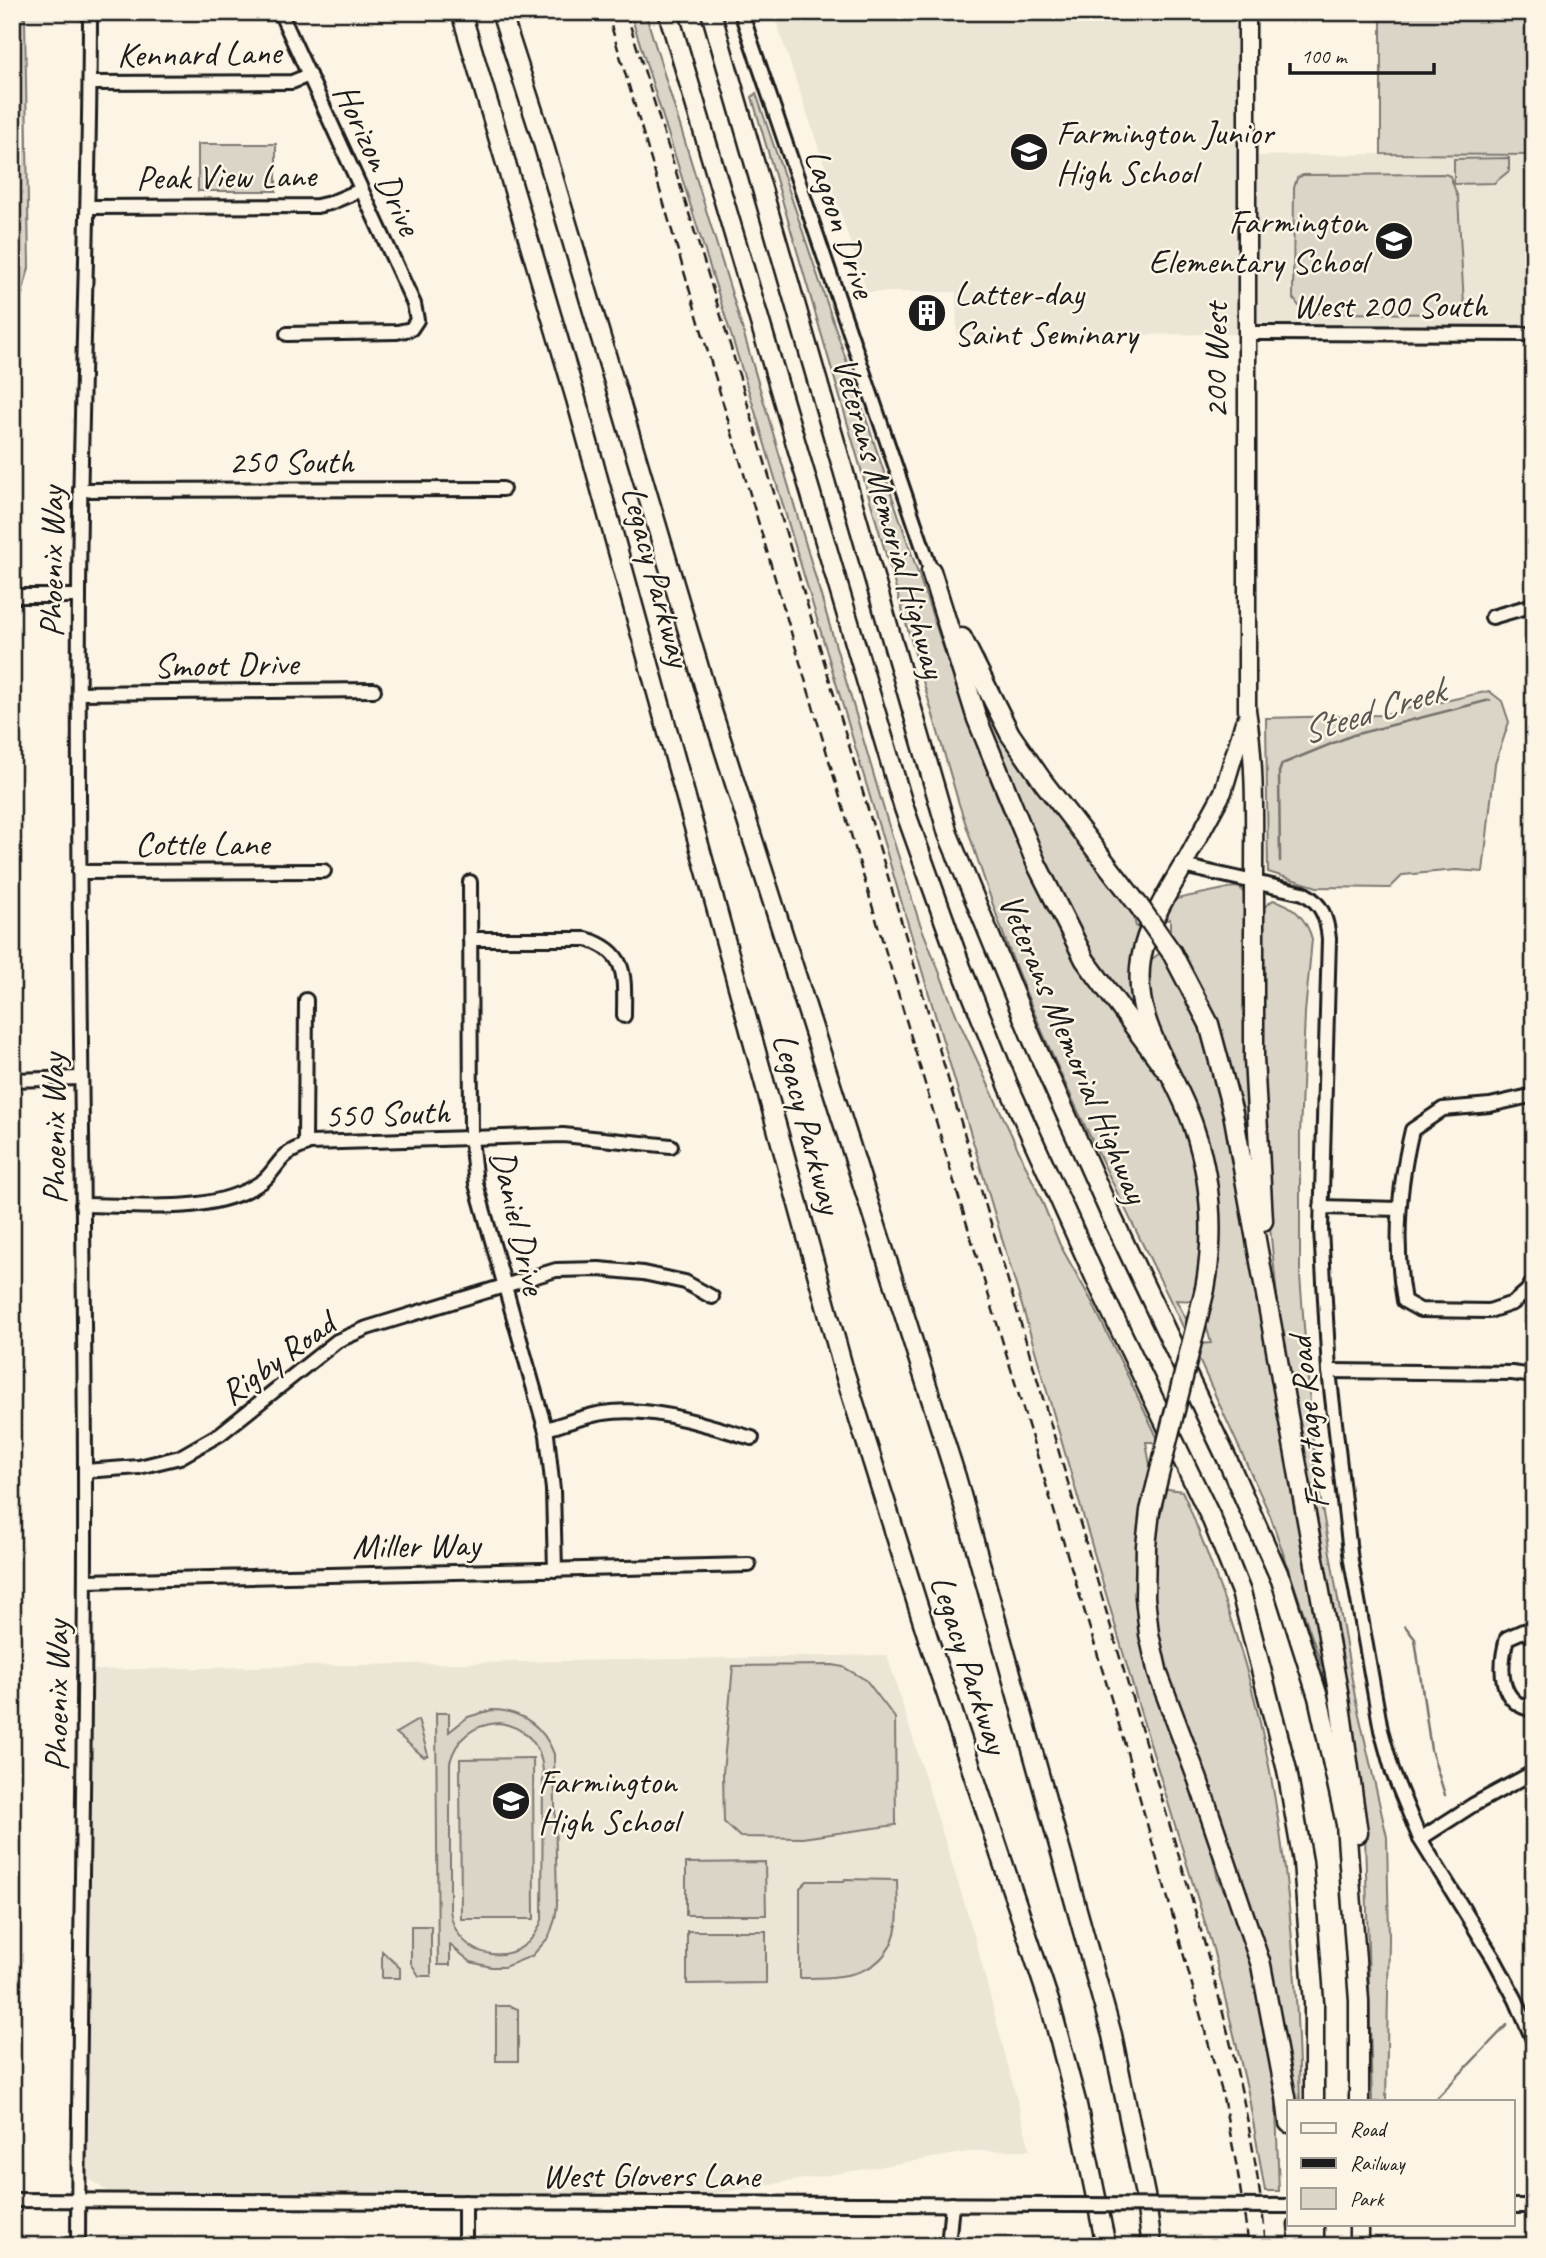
<svg xmlns="http://www.w3.org/2000/svg" width="1546" height="2258" viewBox="0 0 1546 2258" font-family="Caveat,sans-serif">
	<style>
		.built { fill: #ebe5d6 }
		.green { fill: #dbd5c8; stroke: #7c7872; stroke-width: 2; fill-rule: evenodd }
		.lines { fill: none; stroke-linecap: round; stroke-linejoin: round }
		.stream { stroke: #75726c; stroke-width: 2.5 }
		.minor-casing { stroke: #1c1c1c; stroke-width: 18 }
		.major-casing { stroke: #1c1c1c; stroke-width: 21 }
		.highway-casing { stroke: #1c1c1c; stroke-width: 23 }
		.minor { stroke: #fcf5e5; stroke-width: 12 }
		.major { stroke: #fcf5e5; stroke-width: 16 }
		.highway { stroke: #fcf5e5; stroke-width: 18 }
		.rail { stroke: #1c1c1c; stroke-width: 2.5; stroke-dasharray: 10 5; stroke-linecap: butt }
		.minor-bridge-casing { stroke: #1c1c1c; stroke-width: 18; stroke-linecap: butt }
		.highway-bridge-casing { stroke: #1c1c1c; stroke-width: 23; stroke-linecap: butt }
		.minor-bridge { stroke: #fcf5e5; stroke-width: 12 }
		.highway-bridge { stroke: #fcf5e5; stroke-width: 18 }
		.labels { text-anchor: middle; stroke-width: 5; stroke-linejoin: round; paint-order: stroke }
		.street-label { font-size: 35px; fill: #1c1c1c; stroke: #fcf5e5 }
		.poi-label { font-size: 35px; fill: #1c1c1c; stroke: #fcf5e5; text-anchor: start }
		.water-label { font-size: 37px; font-style: italic; fill: #575551; stroke: #fcf5e5 }
	</style>
	<rect width="100%" height="100%" fill="#fcf5e5"/>
	<filter id="ink" filterUnits="userSpaceOnUse"><feTurbulence type="fractalNoise" baseFrequency=".0143" numOctaves="2"/><feDisplacementMap in="SourceGraphic" scale="14" xChannelSelector="R" yChannelSelector="G"/><feConvolveMatrix kernelMatrix="1 2 1 2 8 2 1 2 1" color-interpolation-filters="sRGB"/></filter>
	<g filter="url(#ink)">
		<g class="built">
			<path d="M12,12H67V21L12,18Z"/>
			<path d="M773,12H1238V334L957,336L956,292H867Z"/>
			<path d="M1381,154L1534,155V327H1254V156Z"/>
			<path d="M887,1655L973,1931L1030,2150L975,2151L700,2196L107,2191L90,2180L87,2175L92,1670Z"/>
		</g>
		<g class="green">
			<path d="M630,12H645L735,304L887,820L919,921L958,1019L1041,1199L1060,1245L1091,1300L1159,1441L1158,1445L1152,1442H1146L1151,1471V1675L1211,1848L1218,1879L1234,1910L1250,1961L1263,2006L1279,2093L1276,2108L1279,2191H1265L1248,2092L1213,1949L1141,1714L1023,1309L754,408Z"/>
			<path d="M1381,12H1534V155L1381,154Z"/>
			<path d="M12,18H25L29,268L21,298L12,313Z"/>
			<path d="M756,93L969,724C997,799 1026,872 1069,940C1097,985 1130,1027 1158,1071C1202,1142 1207,1221 1195,1301L1176,1300L1189,1324L1186,1333C1133,1222 1075,1113 1029,1000C1002,936 981,869 959,804L752,97Z"/>
			<rect x="198" y="144" width="78" height="47"/>
			<path d="M1509,158V171L1494,183L1454,184V159Z"/>
			<path d="M1445,174L1450,176L1458,198L1464,305L1462,314L1318,313L1302,310L1293,298L1294,188L1297,178L1303,175Z"/>
			<path d="M960,652L1025,769L1049,805L1132,908L1136,927L1143,923C1128,965 1131,980 1141,1023L1086,944L1040,863Z"/>
			<path d="M1489,691L1502,701L1509,722L1495,764L1483,872L1456,870L1403,875L1390,888L1317,887L1268,872L1266,718L1382,715L1414,707L1416,700L1441,702Z"/>
			<path d="M1234,887L1240,888L1245,895L1254,1189L1214,1018L1191,968L1170,938V919L1162,921L1171,900Z"/>
			<path d="M1273,900C1293,904 1307,920 1312,939L1305,1013L1300,1134V1276L1315,1467L1355,1697L1387,1837L1389,1939L1386,2102H1372L1365,1834L1280,1327L1266,1187L1261,1110L1262,909Z"/>
			<path d="M1163,951L1204,1038L1222,1100L1326,1678L1270,1515L1195,1351L1198,1344L1211,1343L1204,1317L1219,1227L1152,1007L1145,964Z"/>
			<path d="M1161,1488L1182,1491L1188,1504C1214,1569 1238,1634 1255,1701C1287,1833 1297,1967 1300,2102H1294L1206,1795L1155,1636L1150,1581Z"/>
			<path d="M833,1665L843,1667L866,1680L895,1718L896,1825L802,1838L740,1837L724,1822L723,1773L733,1666Z"/>
			<path d="M492,1710C522,1710 544,1727 554,1754L557,1905L555,1919L549,1937L532,1956L504,1967H491L471,1962L450,1945V1965H438L436,1713H449V1732L468,1717ZM498,1723C525,1726 541,1744 543,1771L542,1920C525,1971 456,1963 450,1910V1762C457,1737 473,1725 498,1723Z"/>
			<path d="M418,1720L428,1755L424,1757L396,1733Z"/>
			<path d="M533,1758L534,1919H461L460,1759Z"/>
			<path d="M765,1862L766,1915H686V1863Z"/>
			<path d="M845,1879L897,1880C897,1894 899,1910 897,1924C889,1977 843,1978 800,1978V1888L807,1881H844Z"/>
			<path d="M411,1926H431V1976H419L411,1963Z"/>
			<path d="M687,1931H766V1983L687,1984Z"/>
			<path d="M382,1951L400,1968V1978H382Z"/>
			<path d="M496,2006H510L518,2009V2061H496Z"/>
		</g>
		<g class="lines">
			<g class="stream">
				<path d="M1280,861L1279,772L1282,764L1353,735L1490,700"/>
				<path d="M1405,1626L1415,1639L1431,1750L1445,1795"/>
				<path d="M1433,2102L1507,2025"/>
			</g>
			<g class="minor-casing">
				<g id="minor">
					<path d="M280,12L414,304L417,320L411,329L397,332L287,334"/>
					<path d="M741,12L931,571"/>
					<path d="M90,83L292,82L309,75"/>
					<path d="M89,207L317,206L330,203L361,190"/>
					<path d="M1247,333L1534,334"/>
					<path d="M80,490L503,489"/>
					<path d="M12,596H79"/>
					<path d="M1492,617L1534,605"/>
					<path d="M79,693L374,690"/>
					<path d="M1183,866L1303,893C1322,903 1327,918 1329,939L1321,1229L1329,1371L1351,1561L1381,1730L1393,1773L1420,1839L1494,1959L1516,2000L1534,2042"/>
					<path d="M79,872L324,871"/>
					<path d="M470,882L471,1138L476,1184L547,1435L553,1490L555,1570"/>
					<path d="M470,939H586C629,952 624,978 624,1016"/>
					<path d="M12,1080L80,1078"/>
					<path d="M1534,1095L1490,1105L1443,1109L1412,1130C1399,1185 1394,1245 1404,1301L1420,1310L1489,1311L1513,1303L1527,1291L1534,1280"/>
					<path d="M305,1145L306,1000"/>
					<path d="M82,1205C139,1205 213,1216 263,1181C272,1174 277,1163 285,1156C291,1150 301,1147 309,1143L563,1135L671,1146"/>
					<path d="M1321,1207L1399,1209"/>
					<path d="M1329,1371L1512,1373L1534,1376"/>
					<path d="M546,1429C564,1424 584,1416 603,1413C653,1405 705,1425 752,1438"/>
					<path d="M85,1471L139,1467L180,1457L220,1434L337,1341L367,1328L556,1270L599,1269L643,1273L685,1282L712,1297"/>
					<path d="M85,1581L749,1565"/>
					<path d="M1534,1637L1523,1631L1507,1638C1499,1667 1498,1704 1534,1710"/>
					<path d="M1420,1839L1473,1805L1534,1772"/>
					<path d="M12,2200L1073,2205"/>
					<path d="M1513,2206H1534"/>
					<path d="M78,2246C79,1988 86,1729 85,1471C84,1179 77,888 79,596C80,401 90,207 90,12"/>
					<path d="M465,2246V2202"/>
					<path d="M948,2246L952,2204"/>
				</g>
			</g>
			<g class="major-casing">
				<g id="major">
					<path d="M1247,12V710C1256,766 1254,825 1254,882"/>
					<path d="M1183,866L1223,792L1244,722"/>
				</g>
			</g>
			<g class="highway-casing">
				<g id="highway">
					<path d="M461,12L576,399L844,1371L928,1638L1050,2004L1077,2105L1106,2246"/>
					<path d="M501,12L541,136L710,705L956,1477L1112,2035L1145,2195L1152,2246"/>
					<path d="M668,12L904,808L961,967L1009,1087L1099,1286L1212,1520L1241,1592L1287,1770L1303,1862L1314,2003V2102"/>
					<path d="M711,12L948,834L1031,1036L1110,1213L1227,1459L1281,1580L1318,1697L1346,1824L1359,2001V2102"/>
					<path d="M931,571L977,719L1037,865L1085,960L1166,1070"/>
					<path d="M962,638L1010,734L1044,783L1139,906"/>
					<path d="M1183,866C1166,895 1147,925 1141,959C1131,1023 1174,1069 1193,1125C1211,1178 1215,1234 1205,1289"/>
					<path d="M1254,882V1058L1263,1221"/>
					<path d="M1172,953L1209,1024L1233,1113L1338,1691L1358,1833"/>
					<path d="M1150,1511L1146,1546L1145,1597L1149,1634L1158,1674L1198,1780L1261,1965L1286,2097L1289,2123"/>
					<path d="M1298,2225L1300,2246"/>
					<path d="M1314,2225V2246"/>
					<path d="M1359,2246V2225"/>
				</g>
			</g>
			<use href="#minor" class="minor"/>
			<use href="#major" class="major"/>
			<use href="#highway" class="highway"/>
			<g class="rail">
				<path d="M607,12L955,1185L1123,1738L1222,2092L1237,2168L1249,2246"/>
				<path d="M626,12L731,348L1200,1927C1229,2032 1256,2137 1266,2246"/>
			</g>
			<g class="minor-bridge-casing">
				<path id="minor-bridge" d="M1073,2205L1289,2206"/>
			</g>
			<g class="highway-bridge-casing">
				<g id="highway-bridge">
					<path d="M1139,906L1172,953"/>
					<path d="M1150,1511L1205,1289"/>
				</g>
			</g>
			<use href="#minor-bridge" class="minor-bridge"/>
			<use href="#highway-bridge" class="highway-bridge"/>
		</g>
	</g>
	<defs>
		<g id="school-disc" transform="scale(2.0125)"><circle r="9.5" fill="#1c1c1c" stroke="#fcf5e5"/><path d="M0-5L7-2L0 1L-7-2ZM-4 1L0 2.5L4 1V4Q0 6-4 4Z" fill="#fff"/></g>
		<g id="building-disc" transform="scale(2.0125)"><circle r="9.5" fill="#1c1c1c" stroke="#fcf5e5"/><path d="M-4-6H4V6H1V3H-1V6H-4ZM-2.5-4.3h1.7v1.8h-1.7ZM.8-4.3h1.7v1.8H.8ZM-2.5-1h1.7V.8h-1.7ZM.8-1h1.7V.8H.8Z" fill="#fff"/></g>
	</defs>
	<g fill-rule="evenodd">
		<use href="#school-disc" x="1029" y="152"/>
		<use href="#school-disc" x="1394" y="241"/>
		<use href="#building-disc" x="927" y="313"/>
		<use href="#school-disc" x="511" y="1801"/>
	</g>
	<g class="labels">
		<g class="street-label">
			<text transform="translate(199 53) rotate(-1)" y="12">Kennard Lane</text>
			<text transform="translate(378 159) rotate(65)" y="12">Horizon Drive</text>
			<text transform="translate(226 176) rotate(-1)" y="12">Peak View Lane</text>
			<text transform="translate(841 223) rotate(71)" y="12">Lagoon Drive</text>
			<text x="1390" y="317">West 200 South</text>
			<text transform="translate(1215 361) rotate(-90)" y="12">200 West</text>
			<text x="291" y="473">250 South</text>
			<text transform="translate(890 517) rotate(74)" y="12">Veterans Memorial Highway</text>
			<text transform="translate(51 562) rotate(-90)" y="12">Phoenix Way</text>
			<text transform="translate(657 576) rotate(75)" y="12">Legacy Parkway</text>
			<text transform="translate(226 664) rotate(-1)" y="12">Smoot Drive</text>
			<text x="202" y="855">Cottle Lane</text>
			<text transform="translate(1074 1048) rotate(67)" y="12">Veterans Memorial Highway</text>
			<text transform="translate(387 1113) rotate(-2)" y="12">550 South</text>
			<text transform="translate(808 1123) rotate(75)" y="12">Legacy Parkway</text>
			<text transform="translate(53 1129) rotate(-91)" y="12">Phoenix Way</text>
			<text transform="translate(519 1222) rotate(77)" y="12">Daniel Drive</text>
			<text transform="translate(277 1358) rotate(-36)" y="12">Rigby Road</text>
			<text transform="translate(1308 1423) rotate(-96)" y="12">Frontage Road</text>
			<text transform="translate(416 1545) rotate(-1)" y="12">Miller Way</text>
			<text transform="translate(970 1664) rotate(72)" y="12">Legacy Parkway</text>
			<text transform="translate(56 1696) rotate(-90)" y="12">Phoenix Way</text>
			<text x="651" y="2187">West Glovers Lane</text>
		</g>
		<g class="poi-label">
			<text x="1056" y="144">Farmington Junior<tspan x="1056" dy="40">High School</tspan></text>
			<text x="1367" y="233" text-anchor="end">Farmington<tspan x="1367" dy="40">Elementary School</tspan></text>
			<text x="954" y="305">Latter-day<tspan x="954" dy="40">Saint Seminary</tspan></text>
			<text x="538" y="1793">Farmington<tspan x="538" dy="40">High School</tspan></text>
		</g>
		<g class="water-label">
			<text transform="translate(1372 710) rotate(-17)" y="13">Steed Creek</text>
		</g>
	</g>
	<rect width="1546" height="2258" fill="none" stroke="#fcf5e5" stroke-width="42"/>
	<rect x="21" y="21" width="1504" height="2216" fill="none" stroke="#1c1c1c" stroke-width="2.5" filter="url(#ink)"/>
	<rect x="1287" y="2100" width="228" height="126" fill="#fcf5e5" stroke="#a29e95" stroke-width="2"/>
	<rect x="1301" y="2123" width="35" height="10" fill="#fcf5e5" stroke="#a29e95" stroke-width="2"/>
	<text x="1350" y="2136" font-size="21" fill="#1c1c1c">Road</text>
	<rect x="1301" y="2158" width="35" height="10" fill="#1c1c1c" stroke="#a29e95" stroke-width="2"/>
	<text x="1350" y="2170" font-size="21" fill="#1c1c1c">Railway</text>
	<rect x="1301" y="2188" width="35" height="21" fill="#dbd5c8" stroke="#a29e95" stroke-width="2"/>
	<text x="1350" y="2206" font-size="21" fill="#1c1c1c">Park</text>
	<path d="M1290 63v10h144v-10" fill="none" stroke="#1c1c1c" stroke-width="3.5"/>
	<text x="1301" y="63" font-size="21" fill="#1c1c1c" stroke="#fcf5e5" stroke-width="5" paint-order="stroke">100 m</text>
</svg>
